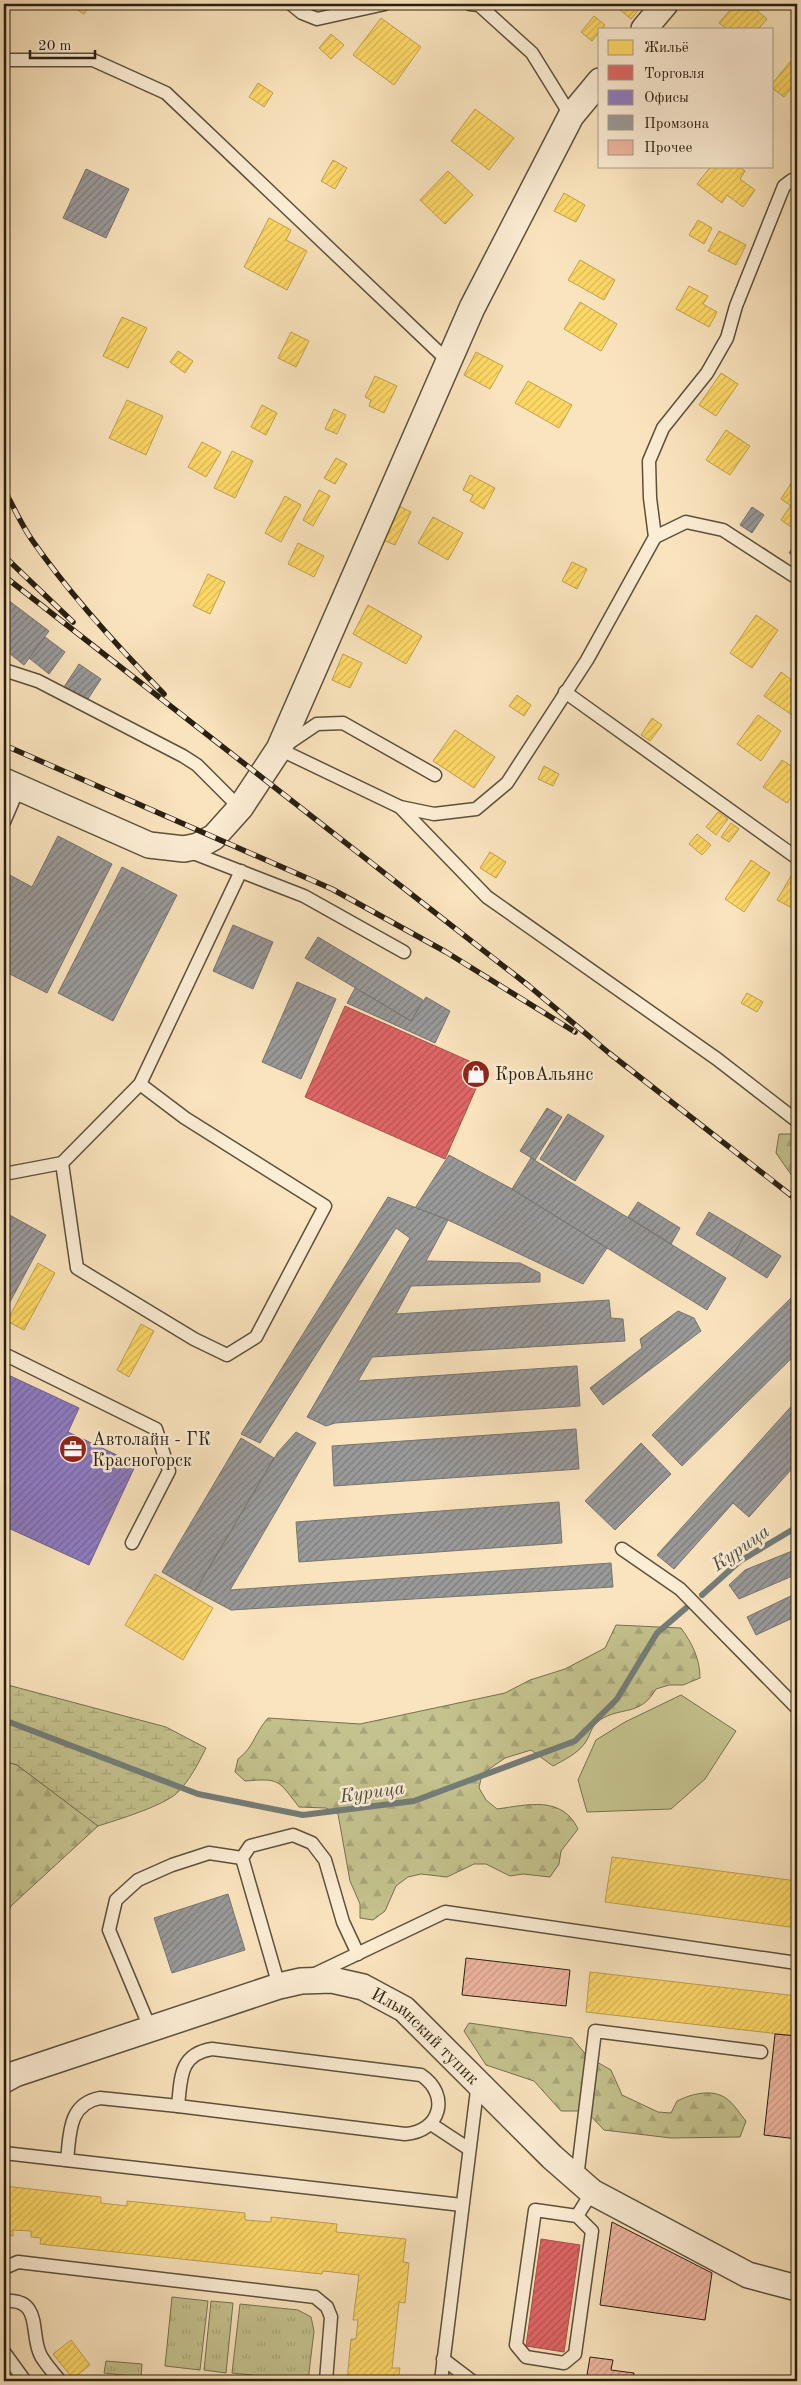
<svg xmlns="http://www.w3.org/2000/svg" width="801" height="2385" viewBox="0 0 801 2385" font-family="'Old Standard TT',serif">
	<style>
		.forest { fill: url(#forest-firs); stroke: #767050 }
		.wetland { fill: url(#wetland-marsh); stroke: #767050 }
		.park { fill: url(#park-tufts); stroke: #767050 }
		.garden { fill: #c4c28e; stroke: #767050 }
		.homes { fill: url(#homes-hatch); stroke: #bfa14c }
		.shops { fill: url(#shops-hatch); stroke: #a9514c }
		.offices { fill: url(#offices-hatch); stroke: #70608e }
		.industry { fill: url(#industry-hatch); stroke: #777470 }
		.lines { fill: none; stroke-linecap: round; stroke-linejoin: round }
		.stream { stroke: #737d78; stroke-width: 6 }
		.building { fill: url(#building-hatch); stroke: #291f11 }
		.service-casing { stroke: #5d503c; stroke-width: 15 }
		.minor-casing { stroke: #5d503c; stroke-width: 28 }
		.service { stroke: #fcedd5; stroke-width: 12 }
		.minor { stroke: #fcedd5; stroke-width: 25 }
		.rail-casing { stroke: #291f11; stroke-width: 5.5 }
		.rail { stroke: #fcedd5; stroke-width: 4; stroke-dasharray: 11; stroke-linecap: butt }
		.labels { text-anchor: middle; stroke-width: 5; stroke-linejoin: round; paint-order: stroke }
		.poi-label { font-size: 18px; fill: #291f11; stroke: #fcedd5; text-anchor: start }
		.street-label { font-size: 18px; fill: #291f11; stroke: #fcedd5 }
		.water-label { font-size: 19px; font-style: italic; fill: #4e4e45; stroke: #fcedd5 }
	</style>
	<defs>
		<pattern id="forest-firs" width="22" height="20" patternUnits="userSpaceOnUse" patternTransform="scale(1.25)"><rect width="22" height="20" fill="#c4c28e"/><path d="M5 1l3.5 6h-7zM16 11l3.5 6h-7z" fill="#a8a679"/></pattern>
		<pattern id="wetland-marsh" width="20" height="14" patternUnits="userSpaceOnUse" patternTransform="scale(1.25)"><rect width="20" height="14" fill="#c4c28e"/><path d="M1 5h8M5 5V1M11 12h8M15 12V8" fill="none" stroke="#a8a679"/></pattern>
		<pattern id="park-tufts" width="24" height="20" patternUnits="userSpaceOnUse" patternTransform="scale(1.25)"><rect width="24" height="20" fill="#c4c28e"/><path d="M3 7l-1-3M5 7V3M7 7l1-3M15 17l-1-3M17 17v-4M19 17l1-3" fill="none" stroke="#a8a679"/></pattern>
		<pattern id="homes-hatch" width="6" height="6" patternUnits="userSpaceOnUse" patternTransform="scale(1.25)"><rect width="6" height="6" fill="#ffd966"/><path d="M-1 1l2-2M0 6l6-6M5 7l2-2" fill="none" stroke="#dbba57"/></pattern>
		<pattern id="shops-hatch" width="6" height="6" patternUnits="userSpaceOnUse" patternTransform="scale(1.25)"><rect width="6" height="6" fill="#e06666"/><path d="M-1 1l2-2M0 6l6-6M5 7l2-2" fill="none" stroke="#b65353"/></pattern>
		<pattern id="offices-hatch" width="6" height="6" patternUnits="userSpaceOnUse" patternTransform="scale(1.25)"><rect width="6" height="6" fill="#8e7cc3"/><path d="M-1 1l2-2M0 6l6-6M5 7l2-2" fill="none" stroke="#74659d"/></pattern>
		<pattern id="industry-hatch" width="6" height="6" patternUnits="userSpaceOnUse" patternTransform="scale(1.25)"><rect width="6" height="6" fill="#999"/><path d="M-1 1l2-2M0 6l6-6M5 7l2-2" fill="none" stroke="#7d7c7b"/></pattern>
		<pattern id="building-hatch" width="6" height="6" patternUnits="userSpaceOnUse" patternTransform="scale(1.25)"><rect width="6" height="6" fill="#eeb59f"/><path d="M-1 1l2-2M0 6l6-6M5 7l2-2" fill="none" stroke="#cc9b88"/></pattern>
	</defs>
	<rect width="100%" height="100%" fill="#fae4be"/>
	<filter id="stains"><feTurbulence type="fractalNoise" baseFrequency=".004" numOctaves="4"/><feColorMatrix values="0 0 0 0 .2 0 0 0 0 .09 0 0 0 0 .02 0 0 0 .5 -.17"/></filter>
	<radialGradient id="worn" r=".72"><stop offset=".6" stop-color="#630" stop-opacity="0"/><stop offset="1" stop-color="#630" stop-opacity=".3"/></radialGradient>
	<g class="forest">
		<path d="M779,1134H791L797,1140V1183L776,1153Z"/>
		<path d="M616,1625L681,1628C692,1643 700,1659 700,1678L683,1685H669L656,1689C640,1717 621,1706 600,1720C590,1727 591,1735 585,1743C577,1754 564,1760 553,1766L531,1750L505,1758L482,1774L479,1788L486,1800L497,1809C527,1805 562,1795 578,1829L561,1851L559,1864L550,1877L523,1874L510,1876L486,1864H474L447,1877L421,1874L408,1877L396,1886L385,1911L373,1920L360,1918V1904L350,1881L338,1814L326,1808L299,1807C278,1780 280,1778 245,1781L235,1772L238,1759C254,1747 254,1734 268,1718L360,1724L505,1693L530,1680L565,1669L605,1648Z"/>
		<path d="M4,1761L17,1765L98,1826L11,1906L4,1923Z"/>
		<path d="M469,2023L572,2038L588,2057L611,2070L622,2095L658,2112L671,2113L677,2101C691,2094 713,2088 727,2099C734,2104 740,2114 746,2121L740,2137L671,2138L604,2130L586,2111H561L534,2081L486,2065L464,2031Z"/>
	</g>
	<path class="wetland" d="M4,1684L166,1727L206,1748C198,1764 190,1780 177,1793C163,1806 117,1820 98,1826L17,1765L4,1761Z"/>
	<g class="park">
		<path d="M172,2297L208,2301L200,2370L165,2366Z"/>
		<path d="M211,2301L233,2303L226,2373L204,2370Z"/>
		<path d="M240,2304L298,2310L311,2317L314,2331L308,2381H281V2378L232,2373Z"/>
		<path d="M106,2361L142,2364L141,2377L104,2373Z"/>
	</g>
	<path class="garden" d="M681,1695L736,1731L705,1779L671,1809L587,1812L578,1780L596,1740L625,1722Z"/>
	<g class="homes">
		<path d="M68,4H90L84,14Z"/>
		<path d="M623,4H635L640,8L631,19L619,9Z"/>
		<path d="M735,4H749L767,19L758,29H727L719,23Z"/>
		<path d="M594,16L605,25L592,41L581,32Z"/>
		<path d="M381,18L421,47L394,85L353,55Z"/>
		<path d="M331,34L344,45L331,59L319,48Z"/>
		<path d="M794,57L797,60V81L784,97L772,88V84Z"/>
		<path d="M258,83L273,93L264,107L249,97Z"/>
		<path d="M475,109L514,138L489,170L451,141Z"/>
		<path d="M333,160L347,168L335,189L321,181Z"/>
		<path d="M711,166H738L745,171L740,179L755,190L743,207L727,195L722,203L697,184Z"/>
		<path d="M448,171L473,195L445,224L420,200Z"/>
		<path d="M564,193L585,205L576,222L554,211Z"/>
		<path d="M269,218L291,230L286,240L307,251L287,290L244,267Z"/>
		<path d="M698,220L712,228L704,244L689,235Z"/>
		<path d="M719,231L746,245L736,265L708,251Z"/>
		<path d="M580,260L615,280L604,300L568,280Z"/>
		<path d="M689,286L708,296L703,304L717,312L709,327L676,309Z"/>
		<path d="M580,302L617,324L601,351L564,329Z"/>
		<path d="M122,317L147,328L128,368L103,356Z"/>
		<path d="M291,332L309,341L296,367L278,358Z"/>
		<path d="M178,351L193,361L185,373L170,362Z"/>
		<path d="M476,352L503,366L490,389L464,375Z"/>
		<path d="M721,373L738,384L716,416L699,405Z"/>
		<path d="M375,376L397,386L384,413L369,406L371,400L365,397Z"/>
		<path d="M528,381L572,405L559,428L515,403Z"/>
		<path d="M127,400L163,416L146,455L109,438Z"/>
		<path d="M262,405L277,413L266,435L251,427Z"/>
		<path d="M334,409L346,415L337,434L325,429Z"/>
		<path d="M726,430L750,446L730,475L706,460Z"/>
		<path d="M202,442L221,452L206,477L188,467Z"/>
		<path d="M232,451L253,461L235,498L214,488Z"/>
		<path d="M336,458L347,464L335,484L324,478Z"/>
		<path d="M797,474V510L781,499Z"/>
		<path d="M470,475L495,488L484,509L470,501L473,495L463,490Z"/>
		<path d="M319,490L330,496L313,526L303,520Z"/>
		<path d="M285,496L301,505L281,542L265,533Z"/>
		<path d="M791,505L797,510V531L781,520Z"/>
		<path d="M399,506L411,512L395,545L383,540Z"/>
		<path d="M433,517L463,533L448,560L418,543Z"/>
		<path d="M298,543L324,556L314,577L288,564Z"/>
		<path d="M572,562L587,569L577,589L562,581Z"/>
		<path d="M208,574L225,582L210,614L193,606Z"/>
		<path d="M368,605L422,636L406,664L353,634Z"/>
		<path d="M756,615L778,630L752,668L730,653Z"/>
		<path d="M343,654L362,663L350,688L332,680Z"/>
		<path d="M781,672L797,684V708L792,715L764,696Z"/>
		<path d="M517,695L531,705L524,716L509,706Z"/>
		<path d="M758,715L781,731L761,761L737,744Z"/>
		<path d="M652,718L662,725L650,741L641,735Z"/>
		<path d="M455,730L495,757L474,788L433,761Z"/>
		<path d="M782,760L797,770V789L787,803L763,787Z"/>
		<path d="M544,766L559,774L553,786L538,779Z"/>
		<path d="M718,812L728,819L716,835L706,827Z"/>
		<path d="M731,823L739,829L729,842L721,837Z"/>
		<path d="M697,834L711,845L702,855L689,844Z"/>
		<path d="M490,852L506,862L496,878L480,868Z"/>
		<path d="M751,860L770,873L744,912L725,899Z"/>
		<path d="M792,874L797,877V899L792,908L777,900Z"/>
		<path d="M747,993L763,1002L757,1012L741,1003Z"/>
		<path d="M38,1263L55,1273L24,1330L7,1321Z"/>
		<path d="M141,1324L154,1331L129,1377L117,1370Z"/>
		<path d="M155,1574L213,1608L183,1660L125,1625Z"/>
		<path d="M612,1857L797,1881V1928L605,1902Z"/>
		<path d="M590,1972L797,1996V2036L586,2012Z"/>
		<path d="M4,2186L101,2197V2203L127,2206V2201L245,2213V2220L271,2222V2217L337,2224L336,2232L406,2239L403,2262L409,2263L405,2303L399,2302L392,2368H400L398,2381H347L351,2339H356L358,2320H353L359,2275L323,2271L322,2274L40,2244L41,2238L31,2237V2231L13,2230V2236L6,2235L4,2255Z"/>
		<path d="M71,2340L90,2365L74,2378L76,2381H62L70,2375L53,2354Z"/>
	</g>
	<g class="shops">
		<path d="M345,1006L485,1068L445,1159L305,1097Z"/>
		<path d="M541,2239L580,2245L564,2352L526,2346Z"/>
	</g>
	<path class="offices" d="M4,1373L79,1408L68,1432L136,1464L89,1565L4,1526Z"/>
	<g class="industry">
		<path d="M86,169L129,189L106,238L63,218Z"/>
		<path d="M752,507L764,515L752,533L740,525Z"/>
		<path d="M797,541V558L789,553Z"/>
		<path d="M4,597L49,631L24,665L4,649Z"/>
		<path d="M45,637L65,652L49,674L29,658Z"/>
		<path d="M79,664L101,679L86,702L64,687Z"/>
		<path d="M58,836L112,864L47,993L4,971V872L32,887Z"/>
		<path d="M122,867L177,895L113,1021L58,993Z"/>
		<path d="M233,925L273,942L253,989L213,971Z"/>
		<path d="M318,937L423,1000L411,1021L305,958Z"/>
		<path d="M297,982L336,999L301,1079L262,1062Z"/>
		<path d="M355,988L411,1021L426,997L450,1011L435,1043L347,1003Z"/>
		<path d="M547,1108L562,1117L535,1160L520,1151Z"/>
		<path d="M568,1114L604,1136L575,1181L540,1159Z"/>
		<path d="M449,1155L512,1189L607,1248L583,1284L448,1220L415,1208Z"/>
		<path d="M531,1158L726,1278L707,1310L512,1189Z"/>
		<path d="M388,1197L448,1220L426,1261L520,1263L540,1273V1282L411,1286L396,1314L609,1300L611,1318L623,1319L625,1341L372,1357L358,1381L577,1366L580,1406L335,1423L326,1426L307,1417L410,1238L396,1228L260,1443L241,1434Z"/>
		<path d="M638,1202L680,1228L671,1244L628,1217Z"/>
		<path d="M4,1212L46,1235L4,1313Z"/>
		<path d="M709,1212L746,1234L732,1256L696,1234Z"/>
		<path d="M746,1234L781,1256L767,1278L732,1256Z"/>
		<path d="M797,1292V1353L682,1466L652,1435Z"/>
		<path d="M678,1311L694,1318L701,1331L603,1405L590,1388L642,1348L640,1339Z"/>
		<path d="M797,1400V1463L749,1517L733,1503L674,1569L657,1555Z"/>
		<path d="M576,1429L579,1469L334,1486L332,1446Z"/>
		<path d="M296,1432L316,1443L230,1590L611,1563L613,1587L231,1610L195,1591L278,1452Z"/>
		<path d="M241,1438L274,1458L195,1591L162,1572Z"/>
		<path d="M641,1443L671,1474L615,1530L585,1501Z"/>
		<path d="M559,1502L562,1543L299,1562L296,1522Z"/>
		<path d="M797,1549V1574L739,1599L729,1585L745,1570Z"/>
		<path d="M797,1593V1616L756,1635L747,1617Z"/>
		<path d="M228,1894L245,1950L172,1973L154,1918Z"/>
	</g>
	<g class="lines">
		<g class="stream">
			<path d="M702,1595L740,1561L797,1527"/>
			<path d="M4,1720L198,1794L303,1815L414,1801L575,1741L617,1699L657,1633L686,1608"/>
		</g>
	</g>
	<g class="building">
		<path d="M466,1958L570,1970L566,2006L462,1995Z"/>
		<path d="M775,2034L797,2036V2139L764,2135Z"/>
		<path d="M612,2222L712,2273L705,2320L600,2305Z"/>
		<path d="M590,2357L613,2360L611,2370L634,2373L633,2381H586Z"/>
	</g>
	<g class="lines">
		<g class="service-casing">
			<g id="service">
				<path d="M291,4L302,13L317,19L385,4"/>
				<path d="M470,4L479,5L532,53L571,116"/>
				<path d="M4,60H93L166,93L448,361"/>
				<path d="M655,537L686,522L723,530L797,578"/>
				<path d="M4,670L38,681L183,756L197,765L240,808"/>
				<path d="M565,692L797,858"/>
				<path d="M286,745L317,724L343,723L435,775"/>
				<path d="M279,749L400,807L434,814L476,809L507,783L587,660L655,537L650,498L649,461L663,428L707,373L727,338L736,306L784,186L792,180L797,179"/>
				<path d="M400,807L487,897L717,1059L797,1121"/>
				<path d="M4,822L19,787"/>
				<path d="M188,851L304,896L404,952"/>
				<path d="M62,1163L77,1268L194,1339L227,1355L256,1337L325,1206L185,1118L140,1084"/>
				<path d="M4,1174L62,1163L140,1084L241,871"/>
				<path d="M4,1354L156,1429L169,1471L132,1543"/>
				<path d="M622,1549L680,1589L797,1708"/>
				<path d="M315,1974L445,1912L797,1963"/>
				<path d="M279,1986L242,1858L250,1846L293,1835L312,1843L325,1860L343,1922L358,1954"/>
				<path d="M150,2028L109,1930L116,1900L138,1880L172,1865L209,1853L242,1858"/>
				<path d="M212,2049L421,2075C451,2095 440,2132 405,2134L178,2106C181,2079 179,2054 212,2049Z"/>
				<path d="M431,2124L469,2149"/>
				<path d="M4,2153L462,2205"/>
				<path d="M67,2160C70,2134 68,2104 100,2098L178,2106"/>
				<path d="M577,2178L595,2031L761,2052"/>
				<path d="M577,2216L592,2231L575,2354L564,2363L526,2357L516,2345L535,2210L577,2216L592,2192"/>
				<path d="M4,2268L18,2262L315,2297L327,2307L331,2317L326,2381"/>
				<path d="M4,2301C44,2298 29,2335 41,2356C46,2365 54,2373 60,2381"/>
				<path d="M4,2352L25,2381"/>
				<path d="M443,2359L472,2381"/>
				<path d="M441,2381L478,2082"/>
			</g>
		</g>
		<g class="minor-casing">
			<g id="minor">
				<path d="M644,29L665,4"/>
				<path d="M4,781L149,845L184,849L198,846L214,837L240,808L279,749L472,308L571,116L600,81"/>
				<path id="s1" d="M4,2080L15,2074L279,1986L301,1981L332,1980L363,1987L404,2009L552,2157L592,2192L748,2275L797,2288"/>
			</g>
		</g>
		<use href="#service" class="service"/>
		<use href="#minor" class="minor"/>
		<g class="rail-casing">
			<g id="rail">
				<path d="M4,489C13,506 21,524 32,540C71,596 117,646 164,694"/>
				<path d="M4,556L73,622"/>
				<path d="M4,576L529,986L609,1053L797,1200"/>
				<path d="M4,745L332,889L446,952L575,1032"/>
			</g>
		</g>
		<use href="#rail" class="rail"/>
	</g>
	<defs>
		<g id="shop-disc" transform="scale(1.4375)"><circle r="9.5" fill="#8f2418" stroke="#fcedd5"/><path d="M-5-2.5h2.3a2.7 3.5 0 0 1 5.4 0H5L5.5 6h-11ZM-1.5-2.5h3a1.5 2.3 0 0 0-3 0Z" fill="#fff"/></g>
		<g id="office-disc" transform="scale(1.4375)"><circle r="9.5" fill="#8f2418" stroke="#fcedd5"/><path d="M-6-3h4V-5.5h4V-3h4V5H-6ZM-1-4.5V-3h2v-1.5ZM-6 0V1H6V0Z" fill="#fff"/></g>
	</defs>
	<g fill-rule="evenodd">
		<use href="#shop-disc" x="476" y="1074"/>
		<use href="#office-disc" x="73" y="1449"/>
	</g>
	<g class="labels">
		<g class="poi-label">
			<text x="495" y="1080">КровАльянс</text>
			<text x="92" y="1445">Автолайн - ГК<tspan x="92" dy="21">Красногорск</tspan></text>
		</g>
		<g class="street-label">
			<text dy="6" stroke="none"><textPath href="#s1" startOffset="456">Ильинский тупик</textPath></text>
		</g>
		<g class="water-label">
			<text transform="translate(740 1547) rotate(-35)" y="7">Курица</text>
			<text transform="translate(372 1791) rotate(-8)" y="7">Курица</text>
		</g>
	</g>
	<rect width="801" height="2385" fill="none" stroke="#fae4be" stroke-width="20"/>
	<rect x="5" y="5" width="791" height="2375" fill="none" stroke="#291f11" stroke-width="2.5"/>
	<rect x="10" y="10" width="781" height="2365" fill="none" stroke="#291f11"/>
	<rect x="598" y="28" width="175" height="140" fill="#fcedd5" stroke="#a89b87"/>
	<rect x="608" y="40" width="25" height="15" fill="#ffd966" stroke="#a89b87"/>
	<text x="644" y="52" font-size="15" fill="#291f11">Жильё</text>
	<rect x="608" y="65" width="25" height="15" fill="#e06666" stroke="#a89b87"/>
	<text x="644" y="78" font-size="15" fill="#291f11">Торговля</text>
	<rect x="608" y="90" width="25" height="15" fill="#8e7cc3" stroke="#a89b87"/>
	<text x="644" y="102" font-size="15" fill="#291f11">Офисы</text>
	<rect x="608" y="115" width="25" height="15" fill="#999999" stroke="#a89b87"/>
	<text x="644" y="128" font-size="15" fill="#291f11">Промзона</text>
	<rect x="608" y="140" width="25" height="15" fill="#eeb59f" stroke="#a89b87"/>
	<text x="644" y="152" font-size="15" fill="#291f11">Прочее</text>
	<path d="M30 50v8h65v-8" fill="none" stroke="#291f11" stroke-width="2.5"/>
	<text x="38" y="50" font-size="15" fill="#291f11" stroke="#fcedd5" stroke-width="4" paint-order="stroke">20 m</text>
	<rect width="100%" height="100%" filter="url(#stains)"/>
	<rect width="100%" height="100%" fill="url(#worn)"/>
</svg>
